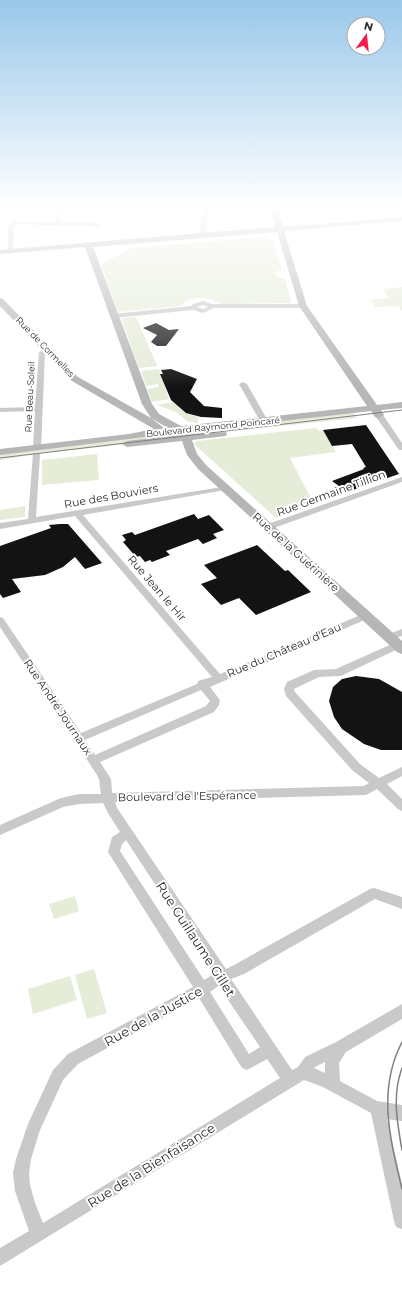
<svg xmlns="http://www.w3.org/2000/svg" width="402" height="1302" viewBox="0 0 402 1302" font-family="Montserrat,sans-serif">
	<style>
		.green { fill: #e5ecd8 }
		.building { fill: #131313 }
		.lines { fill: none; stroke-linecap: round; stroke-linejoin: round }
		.street { fill: #c9c9c9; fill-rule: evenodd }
		.secondary { fill: #b6b6b6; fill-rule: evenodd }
		.tram-far1 { stroke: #818181; stroke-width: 1 }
		.tram { stroke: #818181; stroke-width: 1.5 }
		.labels { text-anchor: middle; stroke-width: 4; stroke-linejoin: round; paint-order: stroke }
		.far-street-label { font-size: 9px; fill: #2c2c2c; stroke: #fff }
		.street-label { font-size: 11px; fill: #2c2c2c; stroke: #fff }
		.near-street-label { font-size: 13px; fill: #2c2c2c; stroke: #fff }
	</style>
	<rect width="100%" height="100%" fill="#fff"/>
	<g class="green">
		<path d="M264,237L273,240L282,270L276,271L275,273L278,278L285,279L291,303L221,304C211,296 188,295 181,306L118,312L101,265L130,248Z"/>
		<path d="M402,287V311L398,306L376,307L371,300L389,298L383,289Z"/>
		<path d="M136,317L156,363L157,366L139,368L121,318Z"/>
		<path d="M159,369L169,399L152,402L147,389L159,387L158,384L146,386L141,371Z"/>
		<path d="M172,402L185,412L198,417V423L187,421L176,412L157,405Z"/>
		<path d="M353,411L357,418L213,433L198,436L195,429Z"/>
		<path d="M316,428L318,431L323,430L336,452L290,458L314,504L276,518L194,444L197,441Z"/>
		<path d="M146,435L149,442L42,453L0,460V453Z"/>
		<path d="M97,454L99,480L42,485V460Z"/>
		<path d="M25,506V517L0,520V510Z"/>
		<path d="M75,896L79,911L54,919L49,904Z"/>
		<path d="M94,969L107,1013L87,1019L75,975Z"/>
		<path d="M70,976L77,1000L33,1014L28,989Z"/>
	</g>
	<g class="building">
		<path d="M156,323L169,330L179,329L166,346H157L151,342L157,335L143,328Z"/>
		<path d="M171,369L197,379L190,392L204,406L222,408V418L201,417L186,413L171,400L160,374H163L161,370Z"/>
		<path d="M366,425L399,474L347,492L332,481L364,469L363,468L366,467L352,444L332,446L323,430Z"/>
		<path d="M194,514L198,519L209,515L224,530L213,534L217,538L203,544L198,539L166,551L170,555L152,562L150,560L145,562L140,556L136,557L123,542L126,540L122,535L132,532L135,535Z"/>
		<path d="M60,524H68L102,563L85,569L75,557L63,567L45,575L12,579L21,592L3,598L0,594V546L51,528L49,525Z"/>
		<path d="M257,545L285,571L288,570L311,592L256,615L239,598L221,605L201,584L217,578L204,565Z"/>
		<path d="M356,676L379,679L402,692V750H381L364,744L342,729L334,717L329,701L333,687L342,679Z"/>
	</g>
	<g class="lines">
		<g class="street">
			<path d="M63,204H68L59,222L99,223L102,225L99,227L16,224L14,226L13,251L8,252V226L13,221L54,222Z"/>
			<path d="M84,204L203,206V204H208L209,208L205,235L202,237L199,235L203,209Z"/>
			<path d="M203,301L212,304H303L306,306L303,308H214L203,313L193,310L113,318L110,316L113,314L191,306L193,304ZM203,305L208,307L203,309L197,307Z"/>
			<path d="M48,349L51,351L45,353L41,448L37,450L33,448L35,411L0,412V408L35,407L39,352Z"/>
			<path d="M243,382L247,384L268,421L267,423H264L260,421L239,384Z"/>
			<path d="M377,415H383L402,443V450H399L376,417Z"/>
			<path d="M33,453H39L40,455L36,517L228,486V490H225L83,515L220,674L363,614H369L371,616L369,618L210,687L220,700L219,705L214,712L100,762L111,779L112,793L364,786L369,783L352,770L286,696L284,689L287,682L314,670L336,669L394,643L398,642L402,643V647L341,676L319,677L294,689L295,692L360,764L379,778L402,767V776L387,784L402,799V811L398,809L377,789L366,795L115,802L117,808L226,969L234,965L370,889L374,888L402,897V909L375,899L244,974L231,979L292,1070L298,1067L305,1057L336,1042L402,1004V1019L346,1052L339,1063L340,1081L377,1101L402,1105V1121L387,1119L402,1184V1229L396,1227L394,1221L371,1113L323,1087L304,1080L0,1266V1248L29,1231L15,1191L13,1173L16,1159L28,1124L53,1070L68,1054L193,987L108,852L112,837L120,832L108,813L103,803L79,804L63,807L0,835V825L61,798L79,794H101L99,779L97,775L0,627V617L3,618L81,733L197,684L198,681L212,677L75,516L0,529V523L28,519ZM201,690L210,701L206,706L95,755L85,740ZM126,840L214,974L204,980L120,851L122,844ZM220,985L224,994L260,1047L249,1054L210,992ZM199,998L242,1068L247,1070L267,1059L280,1078L43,1223L35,1203L30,1185L29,1173L31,1159L40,1130L63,1080L78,1064ZM325,1062V1073L314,1068L315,1067Z"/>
			<path d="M402,477V482L271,529H265L264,527L265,525Z"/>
			<path d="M402,629V636L389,640L384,637L386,635Z"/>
		</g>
		<path class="secondary" d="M269,204H276L283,227L402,217V221L284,231L307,306L377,405L402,402V408L381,410L384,415L379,418L375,417L371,411L187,432L188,434L226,432L227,434L226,436L192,440L197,454L206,465L402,641V654L397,652L198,469L187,455L182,441L127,447L122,444L127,441L178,435L177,433L0,455V449L129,434L154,429L72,381L0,306V298L3,299L78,377L151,418L164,428H168L151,418L142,404L85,247L0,254V250L275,227ZM277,232L299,306L367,406L181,426L159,414L152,404L93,247Z"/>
		<path class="tram-far1" d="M0,458L402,410"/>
		<g class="tram">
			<path d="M402,1042C377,1090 390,1139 402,1189"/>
			<path d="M402,1068C392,1095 397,1122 402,1150"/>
		</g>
	</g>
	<linearGradient id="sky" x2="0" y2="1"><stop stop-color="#99c7ea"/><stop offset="0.53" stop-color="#fff"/><stop offset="1" stop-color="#fff" stop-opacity="0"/></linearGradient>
	<rect width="402" height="387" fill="url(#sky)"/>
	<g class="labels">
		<g class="far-street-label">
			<text transform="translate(45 347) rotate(46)" y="3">Rue de Cormelles</text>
			<text transform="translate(30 397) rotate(-87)" y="3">Rue Beau-Soleil</text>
			<text transform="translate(213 427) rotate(-6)" y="3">Boulevard Raymond Poincaré</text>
		</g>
		<g class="street-label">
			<text transform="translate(331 493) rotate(-20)" y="4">Rue Germaine Tillion</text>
			<text transform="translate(111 496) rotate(-10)" y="4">Rue des Bouviers</text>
			<text transform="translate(296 552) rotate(42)" y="4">Rue de la Guérinière</text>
			<text transform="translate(157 588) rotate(49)" y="4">Rue Jean le Hir</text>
			<text transform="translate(284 650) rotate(-23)" y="4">Rue du Château d'Eau</text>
			<text transform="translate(58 707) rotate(56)" y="4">Rue André Journaux</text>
			<text transform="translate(187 796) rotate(-1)" y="4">Boulevard de l'Espérance</text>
		</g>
		<g class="near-street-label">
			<text transform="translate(196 939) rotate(57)" y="5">Rue Guillaume Gillet</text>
			<text transform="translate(153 1016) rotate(-29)" y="5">Rue de la Justice</text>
			<text transform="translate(151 1165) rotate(-32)" y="5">Rue de la Bienfaisance</text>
		</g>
	</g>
	<g transform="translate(366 36) rotate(15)"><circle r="19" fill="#ffffff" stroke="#ababab"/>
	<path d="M0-3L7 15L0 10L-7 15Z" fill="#f41e4b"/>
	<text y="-6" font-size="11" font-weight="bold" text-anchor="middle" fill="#2c2c2c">N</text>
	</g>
</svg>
